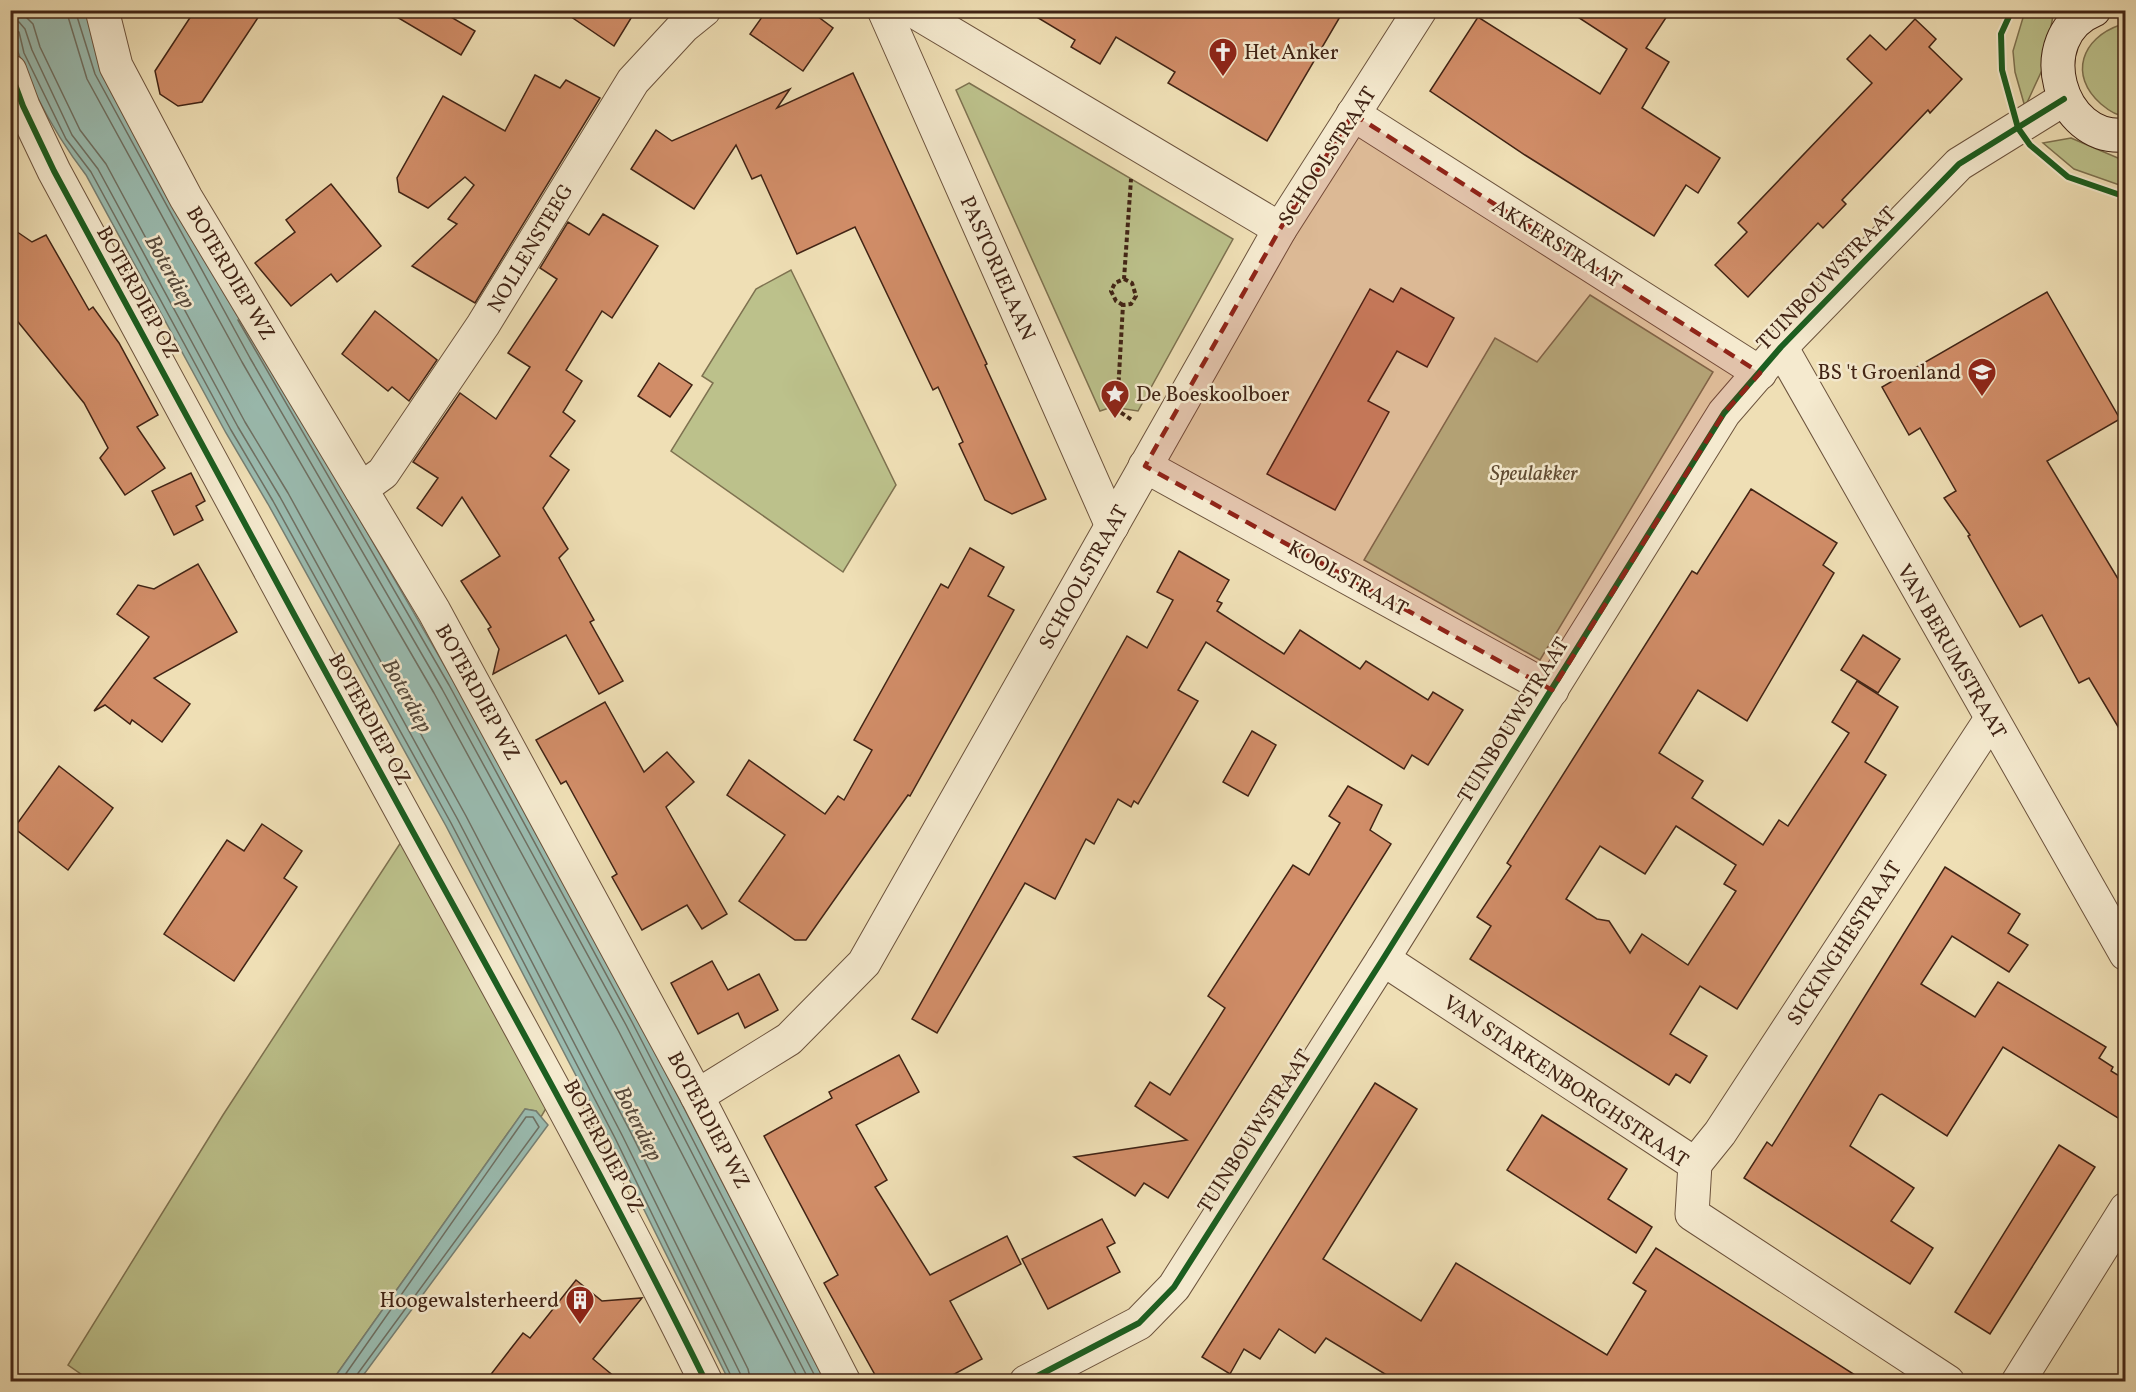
<svg xmlns="http://www.w3.org/2000/svg" width="2136" height="1392" viewBox="0 0 2136 1392" font-family="Vollkorn,serif">
	<style>
		.green { fill: #bcc18b; stroke: #7e7250; stroke-width: 1.5 }
		.water { fill: #9abcb1; stroke: #767f73; stroke-width: 1.5 }
		.lines { fill: none; stroke-linecap: round; stroke-linejoin: round }
		.shore { stroke: #6e7063; stroke-width: 1.5 }
		.building { fill: #d18d68; stroke: #412415; stroke-width: 1.5; fill-rule: evenodd }
		.street-casing { stroke: #6c533d; stroke-width: 35 }
		.secondary-casing { stroke: #412415; stroke-width: 35 }
		.path { stroke: #412415; stroke-width: 4; stroke-dasharray: 4.5 3; stroke-linecap: butt }
		.street { stroke: #f5eacf; stroke-width: 33 }
		.secondary { stroke: #f5eacf; stroke-width: 33 }
		.cycleway-casing { stroke: #f5eacf; stroke-width: 10 }
		.cycleway { stroke: #1b5e20; stroke-width: 6 }
		.marked { fill: #8f2418; fill-opacity: 0.2; stroke: #8f2418; stroke-width: 4.5; stroke-dasharray: 12 8; stroke-linejoin: round }
		.labels { text-anchor: middle; stroke-width: 5; stroke-linejoin: round; paint-order: stroke }
		.poi-label { font-size: 21px; fill: #412415; stroke: #f5eacf; text-anchor: start }
		.street-label { font-size: 21px; fill: #412415; stroke: #f5eacf }
		.park-label { font-size: 21px; font-style: italic; fill: #604b32; stroke: #f5eacf }
		.water-label { font-size: 22px; font-style: italic; fill: #574a3c; stroke: #f5eacf }
	</style>
	<rect width="100%" height="100%" fill="#efdfb5"/>
	<filter id="stains"><feTurbulence type="fractalNoise" baseFrequency=".00333" numOctaves="4"/><feColorMatrix values="0 0 0 0 .2 0 0 0 0 .09 0 0 0 0 .02 0 0 0 .5 -.17"/></filter>
	<radialGradient id="worn" r=".72"><stop offset=".6" stop-color="#630" stop-opacity="0"/><stop offset="1" stop-color="#630" stop-opacity=".3"/></radialGradient>
	<g class="green">
		<path d="M2025,11H2051L2053,16L2043,68L2025,107L2015,72L2013,51Z"/>
		<path d="M2120,25H2125V116C2116,116 2108,110 2101,104C2068,75 2082,38 2120,25Z"/>
		<path d="M969,83L1233,239L1138,411L1112,407L1100,411L956,90Z"/>
		<path d="M2071,138L2125,161V187L2074,169L2043,143Z"/>
		<path d="M791,270L896,485L843,572L671,451L713,383L702,376L756,289Z"/>
		<path d="M1590,295L1713,372L1540,660L1364,560L1495,338L1537,362Z"/>
		<path d="M403,839L548,1105L541,1117L536,1111L525,1109L332,1381H91L68,1365L223,1115Z"/>
	</g>
	<g class="water">
		<path d="M10,11H88L262,351L454,682L638,1019L825,1381H729L610,1141L446,826L268,504L226,433L86,175C56,136 11,60 10,11Z"/>
		<path d="M525,1109L536,1111L548,1125L359,1381H332Z"/>
	</g>
	<g class="lines">
		<g class="shore">
			<path d="M66,10L87,79L242,362L434,693L618,1030L800,1382"/>
			<path d="M75,10L95,74L250,358L442,689L626,1025L810,1382"/>
			<path d="M10,12L23,14L33,24L40,47L80,130L106,164L245,422L288,493L466,816L630,1131L748,1369L751,1382"/>
			<path d="M10,21L19,22L25,29L32,50L72,135L98,169L238,427L280,497L458,820L622,1135L740,1373L742,1382"/>
			<path d="M10,29L19,32L24,53L66,139L91,172L231,430L273,501L451,823L615,1138L734,1382"/>
			<path d="M238,320L449,685L632,1022L818,1382"/>
			<path d="M340,1382L526,1117H533L539,1127L356,1376L355,1382"/>
		</g>
	</g>
	<g class="building">
		<path d="M195,10H263L202,102L178,106L160,94L155,71Z"/>
		<path d="M385,10H439L475,31L461,55Z"/>
		<path d="M561,10H636L614,46Z"/>
		<path d="M767,10H809L833,28L803,71L750,34Z"/>
		<path d="M1025,10H1344L1267,141L1168,83L1175,72L1116,37L1100,64L1071,47L1075,40Z"/>
		<path d="M1567,10H1671L1646,48L1669,62L1642,108L1720,158L1698,193L1686,185L1654,236L1525,155L1430,91L1478,17L1600,94L1627,49Z"/>
		<path d="M1915,19L1936,39L1929,47L1962,79L1930,113L1928,110L1842,200L1846,204L1823,228L1818,223L1748,297L1715,265L1747,232L1738,223L1872,83L1847,59L1870,35L1886,50Z"/>
		<path d="M853,73L987,364L985,365L1046,499L1012,514L985,500L959,444L963,442L938,387L933,390L855,227L797,254L761,175L752,179L736,145L694,209L631,169L656,130L672,141L790,89L777,108Z"/>
		<path d="M535,75L560,88L566,80L600,98L475,303L412,266L457,224L448,219L474,185L465,177L428,208L399,192L397,178L443,96L505,131Z"/>
		<path d="M331,184L381,246L337,282L331,274L291,306L255,263L295,232L286,220Z"/>
		<path d="M603,214L658,246L612,318L602,311L566,370L582,381L563,412L575,421L550,456L569,470L543,508L568,549L559,558L594,620L590,622L623,681L599,694L566,635L493,674L499,649L488,629L491,627L461,581L500,556L462,497L442,526L417,508L438,478L413,462L460,393L496,419L530,367L508,353L557,279L540,268L568,222L589,235Z"/>
		<path d="M10,227L32,242L46,235L89,310L93,307L119,343L158,415L137,427L165,468L125,495L100,458L108,448L84,403L10,312Z"/>
		<path d="M1401,288L1454,318L1427,367L1397,351L1368,401L1389,412L1335,510L1267,474L1370,289L1393,302Z"/>
		<path d="M2047,292L2120,419L2047,461L2126,592V740L2089,678L2079,683L2042,615L2020,627L1968,536L1970,535L1944,498L1956,491L1920,428L1909,435L1882,387Z"/>
		<path d="M375,311L437,360L409,401L392,387L388,391L342,354Z"/>
		<path d="M659,363L692,385L670,417L638,396Z"/>
		<path d="M191,473L205,501L196,506L203,520L174,535L152,491Z"/>
		<path d="M1751,489L1837,543L1823,565L1834,573L1747,721L1698,690L1659,753L1703,781L1692,798L1763,845L1779,820L1788,826L1849,733L1832,722L1857,681L1898,707L1865,762L1886,775L1737,1009L1700,986L1670,1034L1707,1056L1690,1083L1676,1074L1669,1085L1470,959L1491,926L1477,917L1511,866L1507,863L1692,571L1697,574ZM1676,826L1736,865L1724,884L1736,891L1688,965L1642,934L1630,953L1609,921L1597,919L1566,899L1600,846L1645,874Z"/>
		<path d="M970,548L1004,567L988,596L1014,610L910,796L908,795L806,940H795L739,901L785,835L727,795L749,760L825,814L838,796L844,800L872,750L854,740L941,584L948,588Z"/>
		<path d="M1179,551L1229,580L1217,601L1222,603L1217,611L1284,654L1300,630L1360,669L1366,661L1428,700L1433,692L1463,710L1428,765L1412,755L1404,769L1206,642L1178,690L1198,701L1138,804L1134,801L1131,807L1118,799L1094,844L1086,839L1055,899L1025,883L937,1033L912,1019L1127,636L1147,648L1173,600L1157,592Z"/>
		<path d="M198,564L237,632L154,678L190,704L162,742L132,720L130,724L105,705L94,711L149,637L117,614L138,585L154,589Z"/>
		<path d="M1863,635L1900,659L1878,693L1841,670Z"/>
		<path d="M605,702L644,772L667,752L694,782L666,807L727,914L702,929L687,905L642,930L612,877L617,874L566,781L561,784L536,740Z"/>
		<path d="M1252,731L1276,745L1248,796L1223,782Z"/>
		<path d="M59,766L113,808L68,870L14,828Z"/>
		<path d="M1348,786L1382,805L1370,830L1391,844L1168,1198L1144,1183L1135,1196L1074,1157L1187,1140L1135,1106L1150,1082L1170,1095L1225,1008L1208,996L1293,865L1309,875L1340,823L1329,816Z"/>
		<path d="M262,824L302,851L284,878L297,887L234,981L164,934L227,840L244,851Z"/>
		<path d="M1945,867L2020,914L2008,933L2028,945L2009,972L1952,936L1921,984L1975,1017L1998,982L2106,1047L2099,1058L2113,1067L2111,1071L2126,1080V1123L2003,1047L1947,1136L1882,1094L1879,1095L1850,1146L1914,1188L1891,1221L1933,1248L1910,1284L1744,1178L1767,1142L1772,1146Z"/>
		<path d="M712,961L728,990L759,974L778,1010L745,1028L738,1013L698,1034L671,983Z"/>
		<path d="M899,1055L919,1092L856,1125L887,1180L875,1187L930,1275L1007,1236L1021,1264L950,1301L982,1359L940,1382H879L824,1283L838,1275L764,1136L832,1098L829,1092Z"/>
		<path d="M1375,1083L1417,1109L1323,1259L1421,1321L1456,1263L1607,1355L1646,1291L1633,1283L1656,1248L1866,1382H1398L1326,1338L1315,1353L1279,1329L1260,1359L1244,1349L1230,1374L1202,1357Z"/>
		<path d="M1542,1115L1627,1169L1608,1199L1652,1227L1636,1253L1507,1170Z"/>
		<path d="M2059,1145L2095,1167L1990,1334L1955,1312Z"/>
		<path d="M1102,1219L1115,1243L1107,1247L1120,1272L1048,1309L1022,1259Z"/>
		<path d="M576,1280L602,1301L642,1298L593,1359L621,1382H485L523,1333L530,1338Z"/>
	</g>
	<g class="lines">
		<g class="street-casing">
			<g id="street">
				<path d="M102,10L116,66L186,198L434,611L697,1096L844,1382"/>
				<path d="M884,10L1112,526"/>
				<path d="M912,10L1280,229"/>
				<path d="M10,71L23,106L54,171C171,387 288,605 407,821C509,1007 612,1191 706,1382"/>
				<path d="M1353,114L1760,373"/>
				<path d="M1781,347L2126,954"/>
				<path d="M1145,466L1552,690"/>
				<path d="M361,489L383,473L483,325L633,81L683,27L704,10"/>
				<path d="M1383,959L1695,1164L1692,1214L1948,1382"/>
				<path d="M697,1096L789,1039L864,963L1280,229L1420,10"/>
				<path d="M1695,1164L1720,1133L1991,719"/>
				<path d="M1026,1382L1139,1323L1174,1287L1383,959L1724,413L1781,347L1959,164L2064,99"/>
				<path d="M2018,1382L2126,1209"/>
			</g>
		</g>
		<g class="secondary-casing">
			<path id="secondary" d="M2094,10C2030,36 2058,142 2126,135"/>
		</g>
		<g class="path">
			<path d="M1124,279L1132,283L1136,296L1131,304L1123,305L1117,410L1132,420"/>
			<path d="M1123,305L1116,301L1111,291L1115,283L1124,279L1131,179"/>
		</g>
		<use href="#street" class="street"/>
		<use href="#secondary" class="secondary"/>
		<g class="cycleway-casing">
			<g id="cycleway">
				<path d="M2012,10L2001,34L2002,70L2018,128L2030,145L2068,177L2126,197"/>
				<path d="M10,71L23,106L54,171C171,387 288,605 407,821C509,1007 612,1191 706,1382"/>
				<path d="M1026,1382L1139,1323L1174,1287L1383,959L1724,413L1781,347L1959,164L2064,99"/>
			</g>
		</g>
		<use href="#cycleway" class="cycleway"/>
	</g>
	<path class="marked" d="M1353,114L1760,373L1724,413L1552,690L1145,466L1280,229Z"/>
	<defs>
		<g id="church-pin" transform="scale(1.5)"><path d="M0 17L-7.5 6A9.5 9.5 0 1 1 7.5 6Z" fill="#8f2418" stroke="#f5eacf"/><path d="M-1.2-6h2.4v3.5h3.3v2.4h-3.3V6h-2.4V-.1h-3.3v-2.4h3.3Z" fill="#fff"/></g>
		<g id="school-pin" transform="scale(1.5)"><path d="M0 17L-7.5 6A9.5 9.5 0 1 1 7.5 6Z" fill="#8f2418" stroke="#f5eacf"/><path d="M0-5L7-2L0 1L-7-2ZM-4 1L0 2.5L4 1V4Q0 6-4 4Z" fill="#fff"/></g>
		<g id="sight-pin" transform="scale(1.5)"><path d="M0 17L-7.5 6A9.5 9.5 0 1 1 7.5 6Z" fill="#8f2418" stroke="#f5eacf"/><path d="M0-6L1.8-2.2L6-1.7L2.9 1.2L3.7 5.4L0 3.3L-3.7 5.4L-2.9 1.2L-6-1.7L-1.8-2.2Z" fill="#fff"/></g>
		<g id="building-pin" transform="scale(1.5)"><path d="M0 17L-7.5 6A9.5 9.5 0 1 1 7.5 6Z" fill="#8f2418" stroke="#f5eacf"/><path d="M-4-6H4V6H1V3H-1V6H-4ZM-2.5-4.3h1.7v1.8h-1.7ZM.8-4.3h1.7v1.8H.8ZM-2.5-1h1.7V.8h-1.7ZM.8-1h1.7V.8H.8Z" fill="#fff"/></g>
	</defs>
	<g fill-rule="evenodd">
		<use href="#church-pin" x="1223" y="52"/>
		<use href="#school-pin" x="1982" y="372"/>
		<use href="#sight-pin" x="1115" y="394"/>
		<use href="#building-pin" x="580" y="1300"/>
	</g>
	<g class="labels">
		<g class="poi-label">
			<text x="1244" y="59">Het Anker</text>
			<text x="1961" y="379" text-anchor="end">BS 't Groenland</text>
			<text x="1136" y="401">De Boeskoolboer</text>
			<text x="559" y="1307" text-anchor="end">Hoogewalsterheerd</text>
		</g>
		<g class="street-label">
			<text transform="translate(1327 156) rotate(-57)" y="7">SCHOOLSTRAAT</text>
			<text transform="translate(1557 243) rotate(32)" y="7">AKKERSTRAAT</text>
			<text transform="translate(530 248) rotate(-59)" y="7">NOLLENSTEEG</text>
			<text transform="translate(998 268) rotate(66)" y="7">PASTORIELAAN</text>
			<text transform="translate(231 273) rotate(59)" y="7">BOTERDIEP WZ</text>
			<text transform="translate(1826 278) rotate(-46)" y="7">TUINBOUWSTRAAT</text>
			<text transform="translate(138 292) rotate(61)" y="7">BOTERDIEP OZ</text>
			<text transform="translate(1083 577) rotate(-61)" y="7">SCHOOLSTRAAT</text>
			<text transform="translate(1348 578) rotate(29)" y="7">KOOLSTRAAT</text>
			<text transform="translate(1952 651) rotate(60)" y="7">VAN BERUMSTRAAT</text>
			<text transform="translate(478 692) rotate(61)" y="7">BOTERDIEP WZ</text>
			<text transform="translate(370 719) rotate(61)" y="7">BOTERDIEP OZ</text>
			<text transform="translate(1513 720) rotate(-58)" y="7">TUINBOUWSTRAAT</text>
			<text transform="translate(1844 943) rotate(-57)" y="7">SICKINGHESTRAAT</text>
			<text transform="translate(1566 1081) rotate(34)" y="7">VAN STARKENBORGHSTRAAT</text>
			<text transform="translate(709 1120) rotate(62)" y="7">BOTERDIEP WZ</text>
			<text transform="translate(1254 1131) rotate(-57)" y="7">TUINBOUWSTRAAT</text>
			<text transform="translate(604 1146) rotate(62)" y="7">BOTERDIEP OZ</text>
		</g>
		<g class="park-label">
			<text x="1534" y="480">Speulakker</text>
		</g>
		<g class="water-label">
			<text transform="translate(171 271) rotate(61)" y="8">Boterdiep</text>
			<text transform="translate(408 695) rotate(61)" y="8">Boterdiep</text>
			<text transform="translate(639 1123) rotate(63)" y="8">Boterdiep</text>
		</g>
	</g>
	<rect width="2136" height="1392" fill="none" stroke="#efdfb5" stroke-width="36"/>
	<rect x="12" y="12" width="2112" height="1368" fill="none" stroke="#412415" stroke-width="3"/>
	<rect x="18" y="18" width="2100" height="1356" fill="none" stroke="#412415" stroke-width="1.5"/>
	<rect width="100%" height="100%" filter="url(#stains)"/>
	<rect width="100%" height="100%" fill="url(#worn)"/>
</svg>
